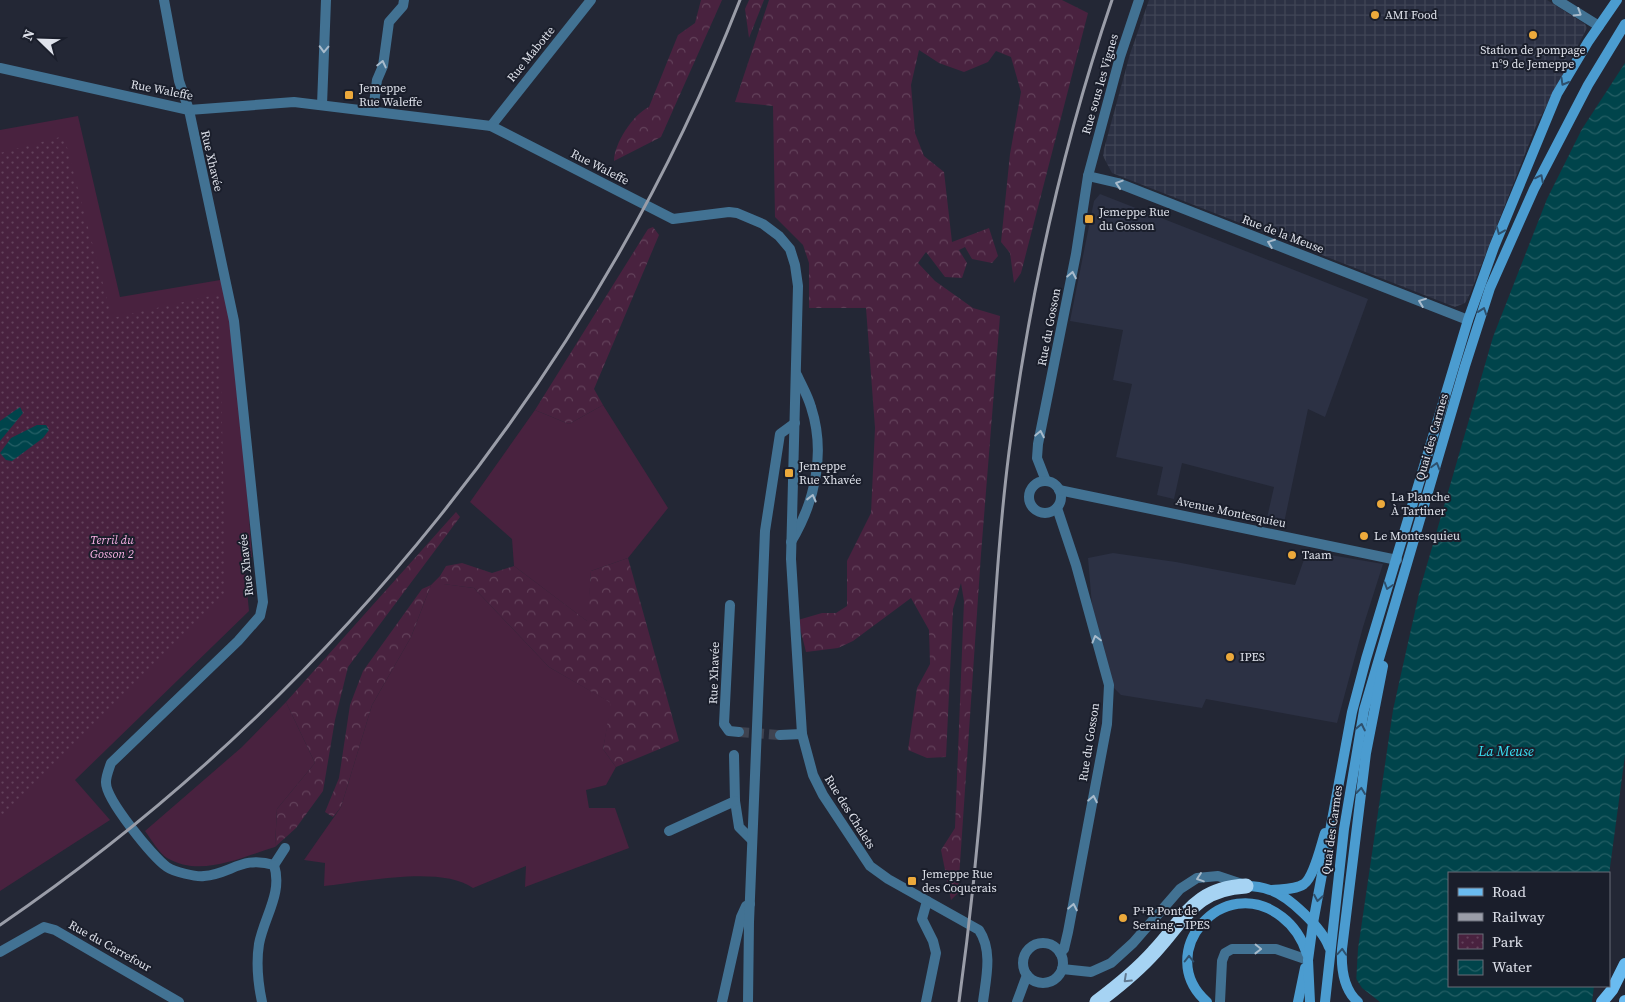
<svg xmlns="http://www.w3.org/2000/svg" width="1625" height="1002" viewBox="0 0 1625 1002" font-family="'Source Serif 4',serif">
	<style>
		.built { fill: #2c3144 }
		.industrial { fill: url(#industrial-grid) }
		.grass { fill: #49223f }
		.forest { fill: url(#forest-crowns) }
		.park { fill: url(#park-dots) }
		.water { fill: url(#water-waves) }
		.pier { fill: #232735 }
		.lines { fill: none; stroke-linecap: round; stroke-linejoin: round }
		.minor-tunnel { stroke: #3f4350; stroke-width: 10; stroke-dasharray: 10 5; stroke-linecap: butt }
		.minor { stroke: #427293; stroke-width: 10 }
		.tertiary { stroke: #427293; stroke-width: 10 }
		.secondary { stroke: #4b9cd0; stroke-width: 10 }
		.primary { stroke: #6abbf0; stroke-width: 12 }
		.motorway { stroke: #a6d3f3; stroke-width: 15 }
		.rail { stroke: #9a9da8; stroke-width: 3 }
		.oneway { stroke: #a8bbcc }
		.oneway2 { stroke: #2e506d }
		.oneway3 { stroke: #60788f }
		.poi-dot { fill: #eca93b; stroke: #1a1e2b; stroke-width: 2 }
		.labels { text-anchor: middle; stroke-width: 4; stroke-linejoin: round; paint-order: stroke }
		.poi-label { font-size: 12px; fill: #dfe2eb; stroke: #1a1e2b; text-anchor: start }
		.street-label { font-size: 12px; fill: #dfe2eb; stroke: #1a1e2b }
		.park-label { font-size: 12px; font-style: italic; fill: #fab2e5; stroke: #1a1e2b }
		.water-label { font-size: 14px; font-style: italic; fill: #38e1f4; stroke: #1a1e2b }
	</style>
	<defs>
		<pattern id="industrial-grid" width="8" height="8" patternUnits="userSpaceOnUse" patternTransform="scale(1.25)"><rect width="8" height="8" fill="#2c3144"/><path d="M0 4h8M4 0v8" fill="none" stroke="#404556"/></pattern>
		<pattern id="forest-crowns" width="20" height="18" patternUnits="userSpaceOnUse" patternTransform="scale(1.25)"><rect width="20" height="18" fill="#49223f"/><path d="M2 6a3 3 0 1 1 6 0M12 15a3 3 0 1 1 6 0" fill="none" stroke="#63425b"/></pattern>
		<pattern id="park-dots" width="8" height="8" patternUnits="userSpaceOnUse" patternTransform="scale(1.25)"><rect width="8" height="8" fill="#49223f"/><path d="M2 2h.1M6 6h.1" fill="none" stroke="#63425b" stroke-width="1.8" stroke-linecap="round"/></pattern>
		<pattern id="water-waves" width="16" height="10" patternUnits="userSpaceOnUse" patternTransform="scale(1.25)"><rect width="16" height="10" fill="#00444b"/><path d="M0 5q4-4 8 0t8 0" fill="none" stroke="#255f65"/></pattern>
	</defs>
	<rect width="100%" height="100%" fill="#232735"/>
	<g class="built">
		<path d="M1100,194L1368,299L1325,417L1308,409L1284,523L1267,518L1274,487L1182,463L1174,499L1157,495L1163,467L1116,457L1132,384L1113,380L1123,330L1070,321L1094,201Z"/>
		<path d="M1307,551L1383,564L1363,627L1337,723L1206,699L1202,708L1121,695L1112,686L1092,606L1088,558L1113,553L1176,562L1295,585Z"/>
	</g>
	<path class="industrial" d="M1149,0H1547L1585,24L1587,28L1536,126L1470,294L1465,303L1455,307L1112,173L1103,156L1104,149L1130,54Z"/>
	<g class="grass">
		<path d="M78,116L120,297L226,279L234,321L252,557L244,560L249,611L75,780L110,820L0,891V130Z"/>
		<path d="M603,405L668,508L628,558L591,571L588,622L514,566L512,539L470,502L535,410L569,424Z"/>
		<path d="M440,576L444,584L474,588L549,667L612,703L603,749L616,767L606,785L586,790L589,808H615L629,848L525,887L526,866L473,888C441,865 363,882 324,886L325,863L304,860L341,807L372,705L411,637L431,585Z"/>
		<path d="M286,702L315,763L277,809L275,847C242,857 201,878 167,858C159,853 151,839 145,831L242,747Z"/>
	</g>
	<g class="forest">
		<path d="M701,0H722L661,137L614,161C614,144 633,114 649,107L678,35L695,23Z"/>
		<path d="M749,0H764L749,38L745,9Z"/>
		<path d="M769,0H1062L1088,13L1021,273L1014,283L1010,253L1001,242L1010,154L1021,92L1011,57L996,51L988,62L964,72L939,63L919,50L911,85L915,133L924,156L944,172L952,242L989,228L998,256L992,263L972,259L965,247L959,250L967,263L962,278L945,277L926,252L918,263L935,281L973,308L1000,316L981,554L958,893L951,900L941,850L955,828L964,601L961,583L953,609L946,757L927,758L908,750L917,688L930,664L929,630L911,598L853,641L838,648L806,652L798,620L822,613H836L847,606V561L871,513L875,428L866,308H809V263L803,245L775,217L773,106L735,102Z"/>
		<path d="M653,227L659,235L594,389L603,405L569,424L535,410L648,229Z"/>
		<path d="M456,512L460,517L348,667L335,720L323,791L296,828L275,847L277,809L315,763L286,702Z"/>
		<path d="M628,558L679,741L616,767L603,749L611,703L549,667L474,588L443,584L440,576L446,566L462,563L492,573L514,566L587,621L591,571Z"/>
		<path d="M431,585L411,637L372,705L341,807L333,817L325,812L339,778L350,705L363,671L422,589Z"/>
	</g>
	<path class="park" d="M64,136L112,318L219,294L226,594L0,821V153Z"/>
	<g class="water">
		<path d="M1625,63V755L1609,875L1449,873V986H1594L1592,1002H1355L1358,949L1393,710L1420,589L1493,337L1547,199L1582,129Z"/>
		<path d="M20,407L23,413L0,441V421Z"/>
		<path d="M37,425H46L49,430L43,438L12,461L6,460L0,453L11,438Z"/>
	</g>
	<path class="pier" d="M1355,977L1362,988L1380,1002H1353Z"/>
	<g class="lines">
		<path class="minor-tunnel" d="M739,732L780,735"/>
		<g class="minor">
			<path d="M164,0L179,81L189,110L234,321L263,602L260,616L238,641L111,763C109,769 106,776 106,782C105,799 153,857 167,867C174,872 196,877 204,876C231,874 242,855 274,865"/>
			<path d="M1557,0L1599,26"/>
			<path d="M322,105L326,0"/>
			<path d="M373,111L377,80L383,66L389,22L403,6L404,0"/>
			<path d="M491,126L591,0"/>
			<path d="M1088,176L1118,183L1468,320"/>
			<path d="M791,542C815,502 826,453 811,407C808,396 802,386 797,375"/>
			<path d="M730,605L724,724L729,731L739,732"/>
			<path d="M780,735L802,734"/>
			<path d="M734,755L735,801L739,827L752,840"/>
			<path d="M669,831L735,801"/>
			<path d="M274,865L285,848"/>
			<path d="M0,952L44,927L55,930L179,1002"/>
			<path d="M1062,969L1091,972L1111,963L1133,943L1180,889L1197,878L1218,876L1245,885"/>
			<path d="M262,1002C258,983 256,963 259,944C264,917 283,893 274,865"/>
			<path d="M722,1002L741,917L746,906L750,904"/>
			<path d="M748,1002L749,922L765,531L780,434L795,423"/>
			<path d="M926,1002L936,953L933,941L922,919L927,901"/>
			<path d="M1220,1002L1222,961L1225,953L1232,949H1276L1308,960"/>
		</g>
		<g class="tertiary">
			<path d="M0,68L189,110L294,102L491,126L673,219L729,212L737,213L763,224L779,236L790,249L795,265L798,286L791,559L802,734L813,775L823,795L870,866L888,879L979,930C993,951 986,978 983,1002"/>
			<path d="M1046,481L1037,458L1038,444L1076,254L1088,176L1120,57L1139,0"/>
			<circle cx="1045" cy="497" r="16"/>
			<path d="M1059,490L1397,560"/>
			<path d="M1057,508L1076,565L1109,685L1107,724L1068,932L1064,949L1060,953"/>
			<circle cx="1043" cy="963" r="20"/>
			<path d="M1017,1002L1027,975"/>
		</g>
		<g class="secondary">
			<path d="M1246,886C1254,886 1262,887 1270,890C1289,896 1322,928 1329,947"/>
			<path d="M1272,890C1282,889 1295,890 1304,884C1314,877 1321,845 1325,833"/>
			<path d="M1207,1002C1152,954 1223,870 1282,917C1295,927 1302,938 1307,954"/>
			<path d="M1298,1002L1305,968"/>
			<path d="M1310,1002L1308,960L1313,923L1352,712L1366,659L1468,320L1494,247L1557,94L1588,42L1617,0"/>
			<path d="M1325,1002L1344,829L1364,710L1465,366L1490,288L1534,189L1588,85L1625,24"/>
			<path d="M1358,1002C1343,989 1341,968 1342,949L1366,753L1383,666"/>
		</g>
		<g class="primary">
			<path d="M1602,1002L1612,990L1625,964"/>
			<path d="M1625,1002V1001"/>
		</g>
		<path class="motorway" d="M1097,1002C1117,987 1137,971 1154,952C1186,918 1193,889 1246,886"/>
		<g class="rail">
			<path d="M0,925C328,701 595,371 740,0"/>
			<path d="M959,1002C971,914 980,826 986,738C993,643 997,547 1009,452C1029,298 1062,147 1112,0"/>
		</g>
	</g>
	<defs><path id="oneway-chevron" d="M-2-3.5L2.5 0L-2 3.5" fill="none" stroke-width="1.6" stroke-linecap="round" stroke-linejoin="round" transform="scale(1.25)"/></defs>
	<g class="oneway">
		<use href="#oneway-chevron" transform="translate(1578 13) rotate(32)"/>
		<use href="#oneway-chevron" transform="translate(324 49) rotate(92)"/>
		<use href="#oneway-chevron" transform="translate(382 64) rotate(-77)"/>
		<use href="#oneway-chevron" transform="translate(1119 184) rotate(-162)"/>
		<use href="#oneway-chevron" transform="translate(1271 243) rotate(-159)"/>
		<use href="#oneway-chevron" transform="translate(1072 275) rotate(-79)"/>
		<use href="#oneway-chevron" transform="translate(1422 302) rotate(-159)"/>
		<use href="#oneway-chevron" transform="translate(1040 434) rotate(-79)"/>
		<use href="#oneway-chevron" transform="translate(812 498) rotate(-76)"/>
		<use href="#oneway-chevron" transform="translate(1096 639) rotate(-105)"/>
		<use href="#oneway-chevron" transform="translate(1093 799) rotate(-79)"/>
		<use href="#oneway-chevron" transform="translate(1200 878) rotate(161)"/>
		<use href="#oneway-chevron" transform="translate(1073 907) rotate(-79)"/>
		<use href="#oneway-chevron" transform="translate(1258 949) rotate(1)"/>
	</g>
	<g class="oneway2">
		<use href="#oneway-chevron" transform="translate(1564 82) rotate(120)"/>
		<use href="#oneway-chevron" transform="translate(1540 178) rotate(-63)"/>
		<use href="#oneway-chevron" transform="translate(1500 231) rotate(112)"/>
		<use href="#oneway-chevron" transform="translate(1483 311) rotate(-71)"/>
		<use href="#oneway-chevron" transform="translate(1436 466) rotate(-74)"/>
		<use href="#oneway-chevron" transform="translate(1388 586) rotate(108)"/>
		<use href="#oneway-chevron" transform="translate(1361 727) rotate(-78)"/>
		<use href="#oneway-chevron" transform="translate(1361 791) rotate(-83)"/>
		<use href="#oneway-chevron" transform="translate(1318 898) rotate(100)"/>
		<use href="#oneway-chevron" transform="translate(1342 952) rotate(-86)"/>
		<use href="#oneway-chevron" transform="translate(1189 959) rotate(-90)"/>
	</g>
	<use class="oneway3" href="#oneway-chevron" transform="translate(1127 979) rotate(137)"/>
	<g class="poi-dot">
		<circle cx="1375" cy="15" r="5"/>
		<circle cx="1533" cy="35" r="5"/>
		<rect x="344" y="90" width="10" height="10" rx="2.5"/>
		<rect x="1084" y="214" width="10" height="10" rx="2.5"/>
		<rect x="784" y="468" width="10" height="10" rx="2.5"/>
		<circle cx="1381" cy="504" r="5"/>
		<circle cx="1364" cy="536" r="5"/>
		<circle cx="1292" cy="555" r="5"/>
		<circle cx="1230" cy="657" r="5"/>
		<rect x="907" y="876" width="10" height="10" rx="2.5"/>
		<circle cx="1123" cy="918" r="5"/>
	</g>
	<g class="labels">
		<g class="poi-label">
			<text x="1385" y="19">AMI Food</text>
			<text x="1533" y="54" text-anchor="middle">Station de pompage<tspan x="1533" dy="14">n°9 de Jemeppe</tspan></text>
			<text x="359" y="92">Jemeppe<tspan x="359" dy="14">Rue Waleffe</tspan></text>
			<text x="1099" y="216">Jemeppe Rue<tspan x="1099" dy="14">du Gosson</tspan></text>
			<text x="799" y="470">Jemeppe<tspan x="799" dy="14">Rue Xhavée</tspan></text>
			<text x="1391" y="501">La Planche<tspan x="1391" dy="14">À Tartiner</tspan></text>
			<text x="1374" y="540">Le Montesquieu</text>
			<text x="1302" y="559">Taam</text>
			<text x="1240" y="661">IPES</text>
			<text x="922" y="878">Jemeppe Rue<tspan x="922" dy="14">des Coquerais</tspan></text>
			<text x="1133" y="915">P+R Pont de<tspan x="1133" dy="14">Seraing – IPES</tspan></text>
		</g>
		<g class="street-label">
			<text transform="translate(531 54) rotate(-51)" y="4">Rue Mabotte</text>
			<text transform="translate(1100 84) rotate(-74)" y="4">Rue sous les Vignes</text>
			<text transform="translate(162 90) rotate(11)" y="4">Rue Waleffe</text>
			<text transform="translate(212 161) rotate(77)" y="4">Rue Xhavée</text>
			<text transform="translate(600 167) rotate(27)" y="4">Rue Waleffe</text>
			<text transform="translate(1283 234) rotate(21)" y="4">Rue de la Meuse</text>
			<text transform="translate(1049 327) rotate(-79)" y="4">Rue du Gosson</text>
			<text transform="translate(1432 437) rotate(-74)" y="4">Quai des Carmes</text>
			<text transform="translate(1231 512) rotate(12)" y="4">Avenue Montesquieu</text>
			<text transform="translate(246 565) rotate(-96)" y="4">Rue Xhavée</text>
			<text transform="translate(714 673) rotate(-88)" y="4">Rue Xhavée</text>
			<text transform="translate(1089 742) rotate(-81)" y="4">Rue du Gosson</text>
			<text transform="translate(850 812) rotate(58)" y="4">Rue des Chalets</text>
			<text transform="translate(1332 830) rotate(-82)" y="4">Quai des Carmes</text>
			<text transform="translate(110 946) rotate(29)" y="4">Rue du Carrefour</text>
		</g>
		<g class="park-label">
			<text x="112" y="544">Terril du<tspan x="112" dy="14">Gosson 2</tspan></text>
		</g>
		<g class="water-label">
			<text x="1506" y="756">La Meuse</text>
		</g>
	</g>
	<rect x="1448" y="872" width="162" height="115" fill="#1a1e2b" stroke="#696c78"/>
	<rect x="1458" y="888" width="25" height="8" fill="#6abbf0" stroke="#696c78"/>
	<text x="1492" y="897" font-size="15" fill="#dfe2eb">Road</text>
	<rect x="1458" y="913" width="25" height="8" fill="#9a9da8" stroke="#696c78"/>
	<text x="1492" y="922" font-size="15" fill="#dfe2eb">Railway</text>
	<rect x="1458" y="934" width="25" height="15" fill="url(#park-dots)" stroke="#696c78"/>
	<text x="1492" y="947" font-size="15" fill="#dfe2eb">Park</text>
	<rect x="1458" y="960" width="25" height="15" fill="url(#water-waves)" stroke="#696c78"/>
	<text x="1492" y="972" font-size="15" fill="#dfe2eb">Water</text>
	<g transform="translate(40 40) rotate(293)" stroke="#1a1e2b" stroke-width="4" paint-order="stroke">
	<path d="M0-4L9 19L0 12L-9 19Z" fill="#dfe2eb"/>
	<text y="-8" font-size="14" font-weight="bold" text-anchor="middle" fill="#dfe2eb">N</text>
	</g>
</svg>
